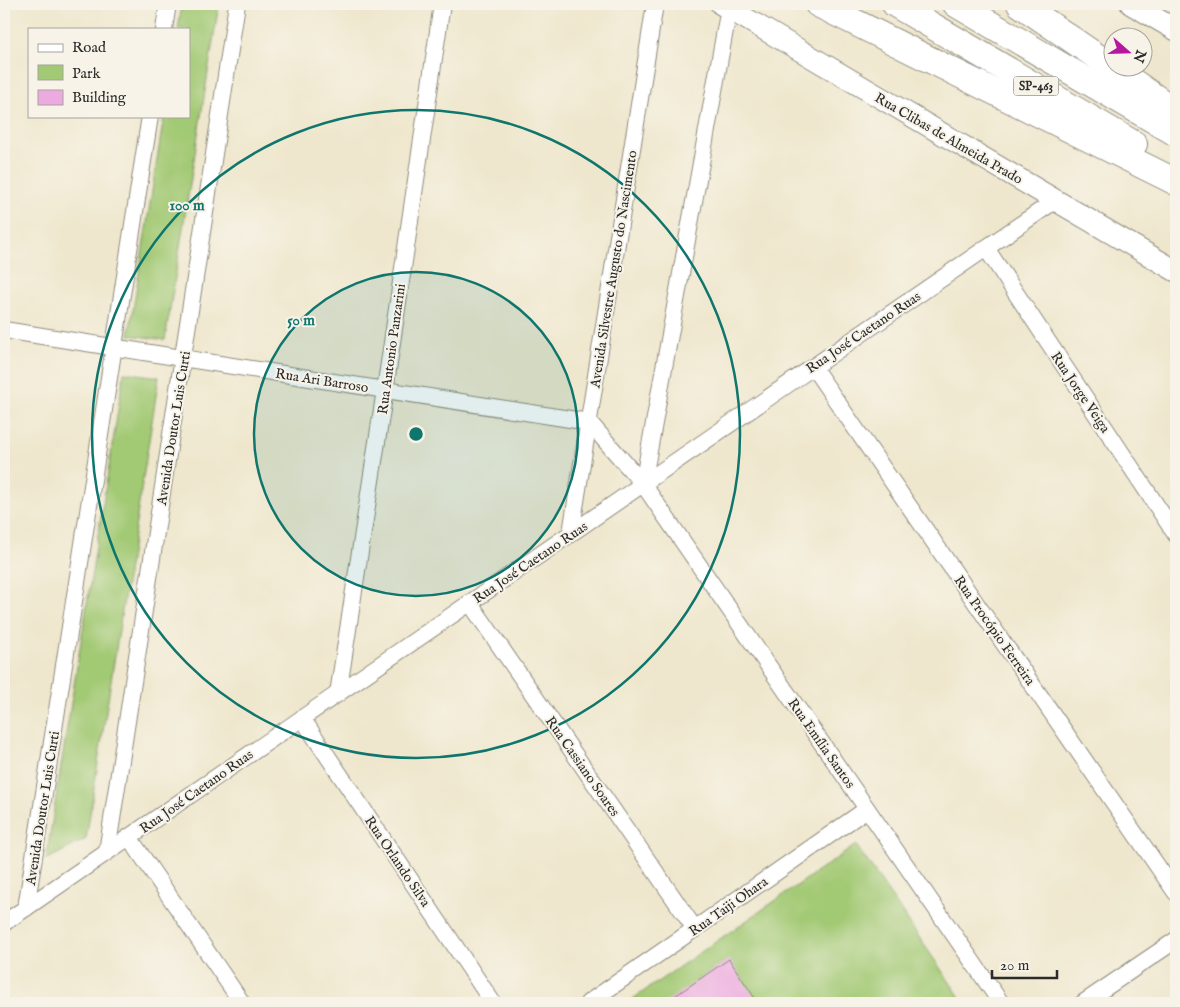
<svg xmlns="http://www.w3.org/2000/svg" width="1180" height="1007" viewBox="0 0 1180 1007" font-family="'IM FELL English',serif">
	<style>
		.green { fill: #a2c973; stroke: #667a4f }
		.building { fill: #ecaae0 }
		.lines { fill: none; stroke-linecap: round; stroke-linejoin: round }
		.minor-casing { stroke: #8d897c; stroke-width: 18 }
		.tertiary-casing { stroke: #8d897c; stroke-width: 23 }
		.primary-casing { stroke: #8d897c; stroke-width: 28 }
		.minor { stroke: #fff; stroke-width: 16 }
		.tertiary { stroke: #fff; stroke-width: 21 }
		.primary { stroke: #fff; stroke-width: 26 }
		.ring { fill: none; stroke: #0f766e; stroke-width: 2.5 }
		.labels { text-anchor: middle; stroke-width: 4; stroke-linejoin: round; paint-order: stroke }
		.shield { fill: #f7f3e8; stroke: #686764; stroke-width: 1 }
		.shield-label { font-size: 12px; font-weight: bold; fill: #2b2b2b }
		.street-label { font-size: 14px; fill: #2b2b2b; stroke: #f7f3e8 }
		.centre { fill: #0f766e; stroke: #f7f3e8; stroke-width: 2.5 }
		.ring-label { font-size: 15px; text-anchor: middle; font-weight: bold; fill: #0f766e; stroke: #f7f3e8; stroke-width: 4; stroke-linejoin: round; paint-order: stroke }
	</style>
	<rect width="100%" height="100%" fill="#f7f3e8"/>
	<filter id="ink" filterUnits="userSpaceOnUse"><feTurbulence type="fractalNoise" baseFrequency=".02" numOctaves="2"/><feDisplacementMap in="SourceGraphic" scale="10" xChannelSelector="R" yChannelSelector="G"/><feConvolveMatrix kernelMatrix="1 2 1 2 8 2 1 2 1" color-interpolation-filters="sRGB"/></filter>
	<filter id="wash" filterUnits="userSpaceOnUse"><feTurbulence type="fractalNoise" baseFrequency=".0096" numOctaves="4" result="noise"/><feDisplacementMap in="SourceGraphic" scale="20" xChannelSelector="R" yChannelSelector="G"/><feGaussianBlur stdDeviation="1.12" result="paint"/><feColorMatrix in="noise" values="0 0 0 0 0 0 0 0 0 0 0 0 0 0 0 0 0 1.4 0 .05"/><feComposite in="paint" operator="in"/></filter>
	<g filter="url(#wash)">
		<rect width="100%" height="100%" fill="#efe7cd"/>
		<g class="green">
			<path d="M182,4H219L165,340L129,335L164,116H189V29H178Z"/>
			<path d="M124,372L159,377L86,839L46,860Z"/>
			<path d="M856,845L964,1003H627Z"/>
		</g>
		<g id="blocks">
			<path class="building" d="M729,959L758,1003H663L669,1000Z"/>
		</g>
	</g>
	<g filter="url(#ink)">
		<use href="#blocks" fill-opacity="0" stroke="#8d897c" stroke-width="1"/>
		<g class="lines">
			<g class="minor-casing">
				<g id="minor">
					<path d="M164,29L168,4"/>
					<path d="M986,248L1176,535"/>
					<path d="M4,330L589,422L643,484L1001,1003"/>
					<path d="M813,367L1176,893"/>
					<path d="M643,484L729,8"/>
					<path d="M571,533L655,4"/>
					<path d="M470,603L695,929"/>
					<path d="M338,694L385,390L442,4"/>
					<path d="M302,718L493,1003"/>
					<path d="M129,837L242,1003"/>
					<path d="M107,852L237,4"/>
					<path d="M26,908L150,116"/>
					<path d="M4,923L1056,200"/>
					<path d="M588,1003L867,809"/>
					<path d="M1083,1003L1176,940"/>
				</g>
			</g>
			<g class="tertiary-casing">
				<g id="tertiary">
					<path d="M721,4L1176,271"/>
					<path d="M1131,4L1176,30"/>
				</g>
			</g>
			<g class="primary-casing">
				<g id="primary">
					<path d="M818,4L1176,182"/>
					<path d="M895,4L1134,144"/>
					<path d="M956,4L1176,133"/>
					<path d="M1020,4L1112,67"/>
					<path d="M1113,68L1176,112"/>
				</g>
			</g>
			<use href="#minor" class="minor"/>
			<use href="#tertiary" class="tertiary"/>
			<use href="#primary" class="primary"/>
		</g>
	</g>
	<circle cx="416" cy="434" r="162" fill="#0f766e" fill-opacity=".12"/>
	<g class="ring">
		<circle cx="416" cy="434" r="162"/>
		<circle cx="416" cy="434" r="324"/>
	</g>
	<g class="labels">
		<rect class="shield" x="1013.5" y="76.5" width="45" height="19" rx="4"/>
		<g class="shield-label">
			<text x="1036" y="90">SP-463</text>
		</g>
		<g class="street-label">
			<text transform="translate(949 138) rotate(30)" y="5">Rua Clibas de Almeida Prado</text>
			<text transform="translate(613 269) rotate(-81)" y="5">Avenida Silvestre Augusto do Nascimento</text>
			<text transform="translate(863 332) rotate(-34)" y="5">Rua José Caetano Ruas</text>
			<text transform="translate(391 349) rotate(-82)" y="5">Rua Antonio Panzarini</text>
			<text transform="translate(322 380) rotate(9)" y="5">Rua Ari Barroso</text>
			<text transform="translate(1081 392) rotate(56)" y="5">Rua Jorge Veiga</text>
			<text transform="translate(173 428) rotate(-81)" y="5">Avenida Doutor Luis Curti</text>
			<text transform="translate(530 562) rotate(-34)" y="5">Rua José Caetano Ruas</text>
			<text transform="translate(995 630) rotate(55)" y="5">Rua Procópio Ferreira</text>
			<text transform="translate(822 743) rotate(55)" y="5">Rua Emília Santos</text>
			<text transform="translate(583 766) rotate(55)" y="5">Rua Cassiano Soares</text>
			<text transform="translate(196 791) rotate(-35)" y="5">Rua José Caetano Ruas</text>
			<text transform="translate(42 808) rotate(-81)" y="5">Avenida Doutor Luis Curti</text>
			<text transform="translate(398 861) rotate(56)" y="5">Rua Orlando Silva</text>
			<text transform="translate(728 906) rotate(-35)" y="5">Rua Taiji Ohara</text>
		</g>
	</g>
	<circle cx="416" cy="434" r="8" class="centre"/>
	<g class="ring-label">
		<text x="187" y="210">100 m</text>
		<text x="301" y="325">50 m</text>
	</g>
	<rect width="1180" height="1007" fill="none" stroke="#f7f3e8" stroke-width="20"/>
	<rect x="28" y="28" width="162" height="90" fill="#f7f3e8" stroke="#a5a39c"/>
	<rect x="38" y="44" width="25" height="8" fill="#ffffff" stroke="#a5a39c"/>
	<text x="72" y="52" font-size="15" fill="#2b2b2b">Road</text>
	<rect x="38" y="65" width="25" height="15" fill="#a2c973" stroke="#a5a39c"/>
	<text x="72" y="78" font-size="15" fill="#2b2b2b">Park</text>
	<rect x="38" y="90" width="25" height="15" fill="#ecaae0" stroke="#a5a39c"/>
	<text x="72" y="102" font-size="15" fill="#2b2b2b">Building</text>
	<g transform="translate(1128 52) rotate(110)"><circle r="24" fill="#f7f3e8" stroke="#a5a39c"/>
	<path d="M0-4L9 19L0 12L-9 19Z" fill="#b5179e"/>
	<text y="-8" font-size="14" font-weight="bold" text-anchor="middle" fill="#2b2b2b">N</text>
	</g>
	<path d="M992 970v8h65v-8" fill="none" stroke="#2b2b2b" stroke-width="2.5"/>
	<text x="1000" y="970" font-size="15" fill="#2b2b2b" stroke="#f7f3e8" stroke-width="4" paint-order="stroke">20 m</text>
</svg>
